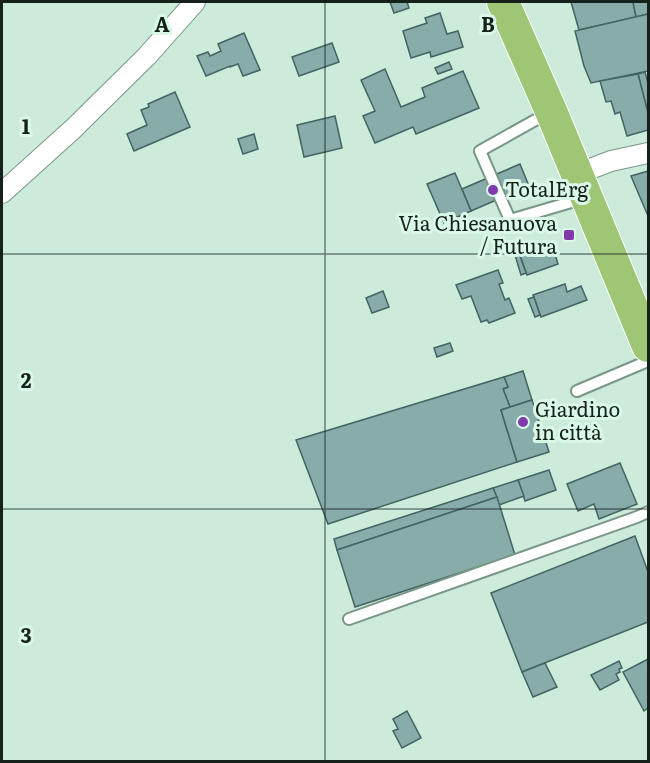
<svg xmlns="http://www.w3.org/2000/svg" width="650" height="763" viewBox="0 0 650 763" font-family="Literata,serif">
	<style>
		.building { fill: #88acaa; stroke: #426462; stroke-width: 1.5 }
		.lines { fill: none; stroke-linecap: round; stroke-linejoin: round }
		.lane-casing { stroke: #799687; stroke-width: 14 }
		.street-casing { stroke: #799687; stroke-width: 22 }
		.primary-casing { stroke: #fff; stroke-width: 34 }
		.lane { stroke: #fff; stroke-width: 10 }
		.street { stroke: #fff; stroke-width: 20 }
		.primary { stroke: #9ec674; stroke-width: 32 }
		.grid { fill: none; stroke: #15211b; stroke-width: 1.5; stroke-opacity: 0.55 }
		.poi-dot { fill: #813aad; stroke: #d9f8e7; stroke-width: 2 }
		.labels { text-anchor: middle; stroke-width: 6; stroke-linejoin: round; paint-order: stroke }
		.poi-label { font-size: 20px; fill: #15211b; stroke: #d9f8e7; text-anchor: start }
		.grid-label { font-size: 20px; text-anchor: middle; font-weight: bold; fill: #15211b; stroke: #d9f8e7; stroke-width: 6; stroke-linejoin: round; paint-order: stroke }
	</style>
	<rect width="100%" height="100%" fill="#ccebda"/>
	<g class="building">
		<path d="M390,2H407L409,8L394,13Z"/>
		<path d="M571,2H633L636,17L579,30Z"/>
		<path d="M633,2H648V14L636,17Z"/>
		<path d="M440,13L447,34L458,31L463,47L431,57L430,52L411,58L403,31L427,23L425,18Z"/>
		<path d="M648,14V71L591,83L584,66L575,31Z"/>
		<path d="M244,33L260,70L243,76L238,64L230,67V66L206,76L197,56L208,52L210,56L221,51L218,44Z"/>
		<path d="M332,43L339,62L299,76L292,57Z"/>
		<path d="M449,62L452,69L438,74L435,68Z"/>
		<path d="M385,69L401,107L425,97L422,88L463,71L479,108L416,134L413,127L375,143L363,116L375,111L361,80Z"/>
		<path d="M645,72L648,83V113L638,74Z"/>
		<path d="M638,74L648,113V130L627,136L620,112L615,114L611,101L606,102L600,81Z"/>
		<path d="M175,92L190,127L134,151L127,134L147,125L141,110L149,107L148,104Z"/>
		<path d="M335,116L342,148L304,157L297,125Z"/>
		<path d="M254,134L258,149L243,154L238,139Z"/>
		<path d="M520,164L529,186L471,211L462,189Z"/>
		<path d="M648,171V216L631,176Z"/>
		<path d="M455,173L471,211L444,223L427,184Z"/>
		<path d="M551,241L558,264L527,275L519,253Z"/>
		<path d="M519,253L526,273L521,275L515,255Z"/>
		<path d="M498,270L503,283L499,284L505,300L509,298L515,313L489,323L487,320L481,322L471,296L462,299L456,285Z"/>
		<path d="M565,284L567,292L581,286L587,300L541,317L533,295Z"/>
		<path d="M383,291L389,307L372,313L366,298Z"/>
		<path d="M534,297L540,315L535,317L528,299Z"/>
		<path d="M450,343L453,351L437,357L434,348Z"/>
		<path d="M523,371L532,400L510,407L503,389L508,387L504,377Z"/>
		<path d="M504,377L508,387L503,389L510,407L501,410L517,462L328,524L296,440Z"/>
		<path d="M532,400L549,452L517,462L501,410Z"/>
		<path d="M620,463L637,504L599,519L594,504L578,511L567,484Z"/>
		<path d="M549,470L556,490L525,501L518,480Z"/>
		<path d="M518,480L524,496L499,505L493,488Z"/>
		<path d="M493,488L497,497L337,550L334,539Z"/>
		<path d="M497,497L515,555L355,607L337,550Z"/>
		<path d="M635,536L648,572V622L522,672L491,593Z"/>
		<path d="M648,659V708L644,711L623,672Z"/>
		<path d="M619,661L622,668L619,669L620,672L616,674L619,680L600,690L591,675Z"/>
		<path d="M545,663L557,687L533,697L522,672Z"/>
		<path d="M407,711L421,738L402,748L393,731L398,729L393,719Z"/>
	</g>
	<g class="lines">
		<g class="lane-casing">
			<g id="lane">
				<path d="M548,113L480,151L510,220L585,198"/>
				<path d="M577,391L648,361"/>
				<path d="M349,619L637,517L648,512"/>
			</g>
		</g>
		<g class="street-casing">
			<g id="street">
				<path d="M577,174L611,161L648,153"/>
				<path d="M2,193L73,129L147,56L195,2"/>
			</g>
		</g>
		<g class="primary-casing">
			<path id="primary" d="M503,2L551,111L648,346"/>
		</g>
		<use href="#lane" class="lane"/>
		<use href="#street" class="street"/>
		<use href="#primary" class="primary"/>
	</g>
	<path class="grid" d="M325,2V762M2,254H648M2,509H648"/>
	<g class="poi-dot">
		<circle cx="493" cy="190" r="6"/>
		<rect x="563" y="229" width="12" height="12" rx="3"/>
		<circle cx="523" cy="422" r="6"/>
	</g>
	<g class="labels">
		<g class="poi-label">
			<text x="505" y="197">TotalErg</text>
			<text x="557" y="231" text-anchor="end">Via Chiesanuova<tspan x="557" dy="23">/ Futura</tspan></text>
			<text x="535" y="417">Giardino<tspan x="535" dy="23">in città</tspan></text>
		</g>
	</g>
	<g class="grid-label">
		<text x="162" y="32">A</text>
		<text x="488" y="32">B</text>
		<text x="26" y="134">1</text>
		<text x="26" y="388">2</text>
		<text x="26" y="643">3</text>
	</g>
	<rect width="650" height="763" fill="none" stroke="#15211b" stroke-width="6"/>
</svg>
